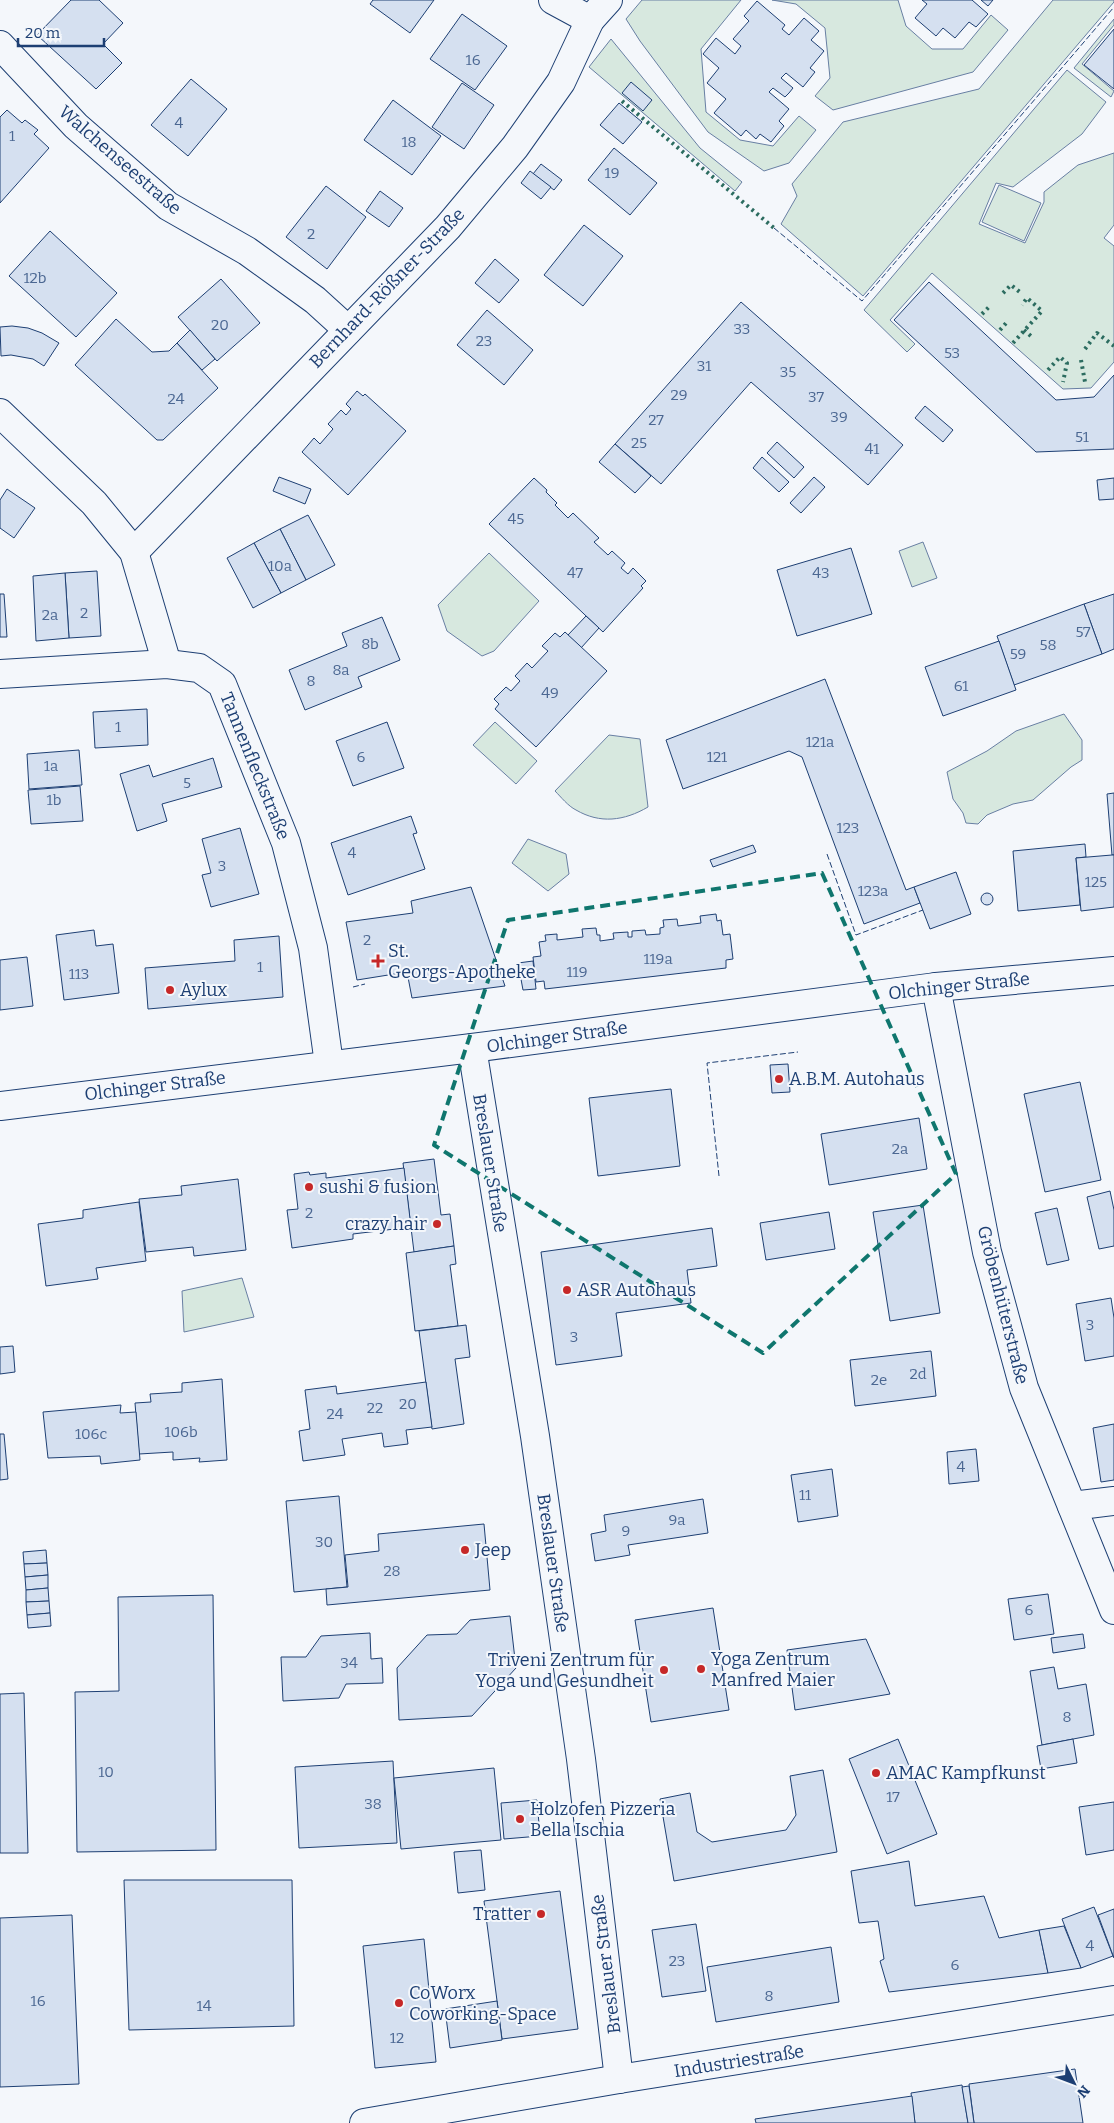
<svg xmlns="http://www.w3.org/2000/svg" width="1114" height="2123" viewBox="0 0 1114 2123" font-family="Bitter,serif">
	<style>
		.green { fill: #d7e8df; stroke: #687fa3 }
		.building { fill: #d5e0f0; stroke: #1d3f73 }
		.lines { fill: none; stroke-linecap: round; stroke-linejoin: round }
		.minor-casing { stroke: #1d3f73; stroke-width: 30 }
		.major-casing { stroke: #1d3f73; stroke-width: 30 }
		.minor { stroke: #f4f7fb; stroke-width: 28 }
		.major { stroke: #f4f7fb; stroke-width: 28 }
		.hedge { stroke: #2c6c60; stroke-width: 4; stroke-dasharray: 2.5 4; stroke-linecap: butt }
		.fence { stroke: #1d3f73; stroke-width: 1; stroke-dasharray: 6 2.5; stroke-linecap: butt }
		.marked { fill: none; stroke: #0f766e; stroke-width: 4; stroke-dasharray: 10 6; stroke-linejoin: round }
		.poi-dot { fill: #c62828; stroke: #f4f7fb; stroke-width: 2 }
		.labels { text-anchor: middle; stroke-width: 4; stroke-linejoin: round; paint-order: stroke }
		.number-label { font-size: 15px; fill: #4b6792 }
		.street-label { font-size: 18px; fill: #1d3f73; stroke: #f4f7fb }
		.poi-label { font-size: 18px; fill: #1d3f73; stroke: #f4f7fb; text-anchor: start }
	</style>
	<rect width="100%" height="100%" fill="#f4f7fb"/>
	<g class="green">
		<path d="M642,0H741L701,49L706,112L740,140L773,146L799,116L816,130L789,163L764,171L708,132L640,41L626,19Z"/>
		<path d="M772,0H898L906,26L932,49H963L991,15L1008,30L973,72L833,110L815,96L830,78L825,28L796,4Z"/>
		<path d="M1053,0H1114V2L863,296L781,224L797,196L792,184L843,122L979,89Z"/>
		<path d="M1114,19V25L1082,64L1114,91L1111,97L1074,68Z"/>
		<path d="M611,39L700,148L742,182L735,191L589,67Z"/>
		<path d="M1067,70L1106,102L1082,134L1013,187L996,183L979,224L1025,243L1044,202V192L1078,165L1114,153V225L1104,238L1114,246V362L1091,388L1063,389L932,273L890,320L915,344L907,352L864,310Z"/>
		<path d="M999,185L1041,203L1024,241L982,222Z"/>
		<path d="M923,542L937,578L912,587L899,551Z"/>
		<path d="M489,553L539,601L494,651L482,656L447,631L438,605Z"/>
		<path d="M1064,714L1082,740V760L1071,767L1033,800L1013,804L987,815L978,824L966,823L963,813L953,799L947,772L987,751L1016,731Z"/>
		<path d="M495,722L537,761L516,784L473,745Z"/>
		<path d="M609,735L640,739L648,807C624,821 600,824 576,810C568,806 561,797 555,791Z"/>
		<path d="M528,839L566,854L569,874L548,891L512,863Z"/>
		<path d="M242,1278L254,1317L184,1332L182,1291Z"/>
	</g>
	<g class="building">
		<path d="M71,0H99L123,23L103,44L122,63L96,89L37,35Z"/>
		<path d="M373,0H434L410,33L370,4Z"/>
		<path d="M922,0H972L988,14L976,27L969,22L955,38L943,28L936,36L915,18L927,4Z"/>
		<path d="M981,0H993L988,6Z"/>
		<path d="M757,1L785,25L782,29L789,35L804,18L819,31L811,40L824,51L810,68L815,72L803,87L786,73L781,78L793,88L789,93L785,97L773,88L769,92L789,109L779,121L784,126L771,142L760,134L756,139L746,130L741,136L714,113L726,99L707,83L719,68L703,54L716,38L735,54L741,46L733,39L749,21L744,16Z"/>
		<path d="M462,14L507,46L475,90L430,59Z"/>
		<path d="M1114,29V89L1084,65Z"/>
		<path d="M191,79L227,109L188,156L151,125Z"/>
		<path d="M631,82L652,100L643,111L622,93Z"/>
		<path d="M462,83L494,105L464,149L432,127Z"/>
		<path d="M393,100L441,136L412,175L364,140Z"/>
		<path d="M619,103L642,122L623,144L600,125Z"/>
		<path d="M7,110L22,123L25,120L38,130L34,134L49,148L0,203V117Z"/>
		<path d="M614,148L657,183L630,215L588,180Z"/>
		<path d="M541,164L562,180L554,190L533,174Z"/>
		<path d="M530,171L551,187L541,199L521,183Z"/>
		<path d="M326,186L366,217L327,269L286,237Z"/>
		<path d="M380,191L403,208L389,227L366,211Z"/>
		<path d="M584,225L623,256L583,306L544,275Z"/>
		<path d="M50,231L117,293L76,337L9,276Z"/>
		<path d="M495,259L519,280L499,303L475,283Z"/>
		<path d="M221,279L260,323L217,361L178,317Z"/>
		<path d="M929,282L1056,400L1094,397L1114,375V449L1036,452L894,320Z"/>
		<path d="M741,302L903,445L868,485L751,382L661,484L615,444Z"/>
		<path d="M487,310L533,350L504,385L457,345Z"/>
		<path d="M116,319L152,352L169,351L177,343L218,388L163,440H157L75,365Z"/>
		<path d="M12,326L28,328L42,333L59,343L44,366L33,359L11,355L1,356L0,327Z"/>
		<path d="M190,330L215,359L202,370L177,343Z"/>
		<path d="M357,391L363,396L365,394L406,431L348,495L302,452L314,438L320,444L333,429L328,424L341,410L346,415L351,409L346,404Z"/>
		<path d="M925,406L953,430L943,442L915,418Z"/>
		<path d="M777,442L804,467L794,478L767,453Z"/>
		<path d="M615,444L651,476L635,493L599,462Z"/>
		<path d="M762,457L789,482L779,492L753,468Z"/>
		<path d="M279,477L311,489L305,504L273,491Z"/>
		<path d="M814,477L825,487L801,513L790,503Z"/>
		<path d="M534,478L547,490L546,492L557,503L555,505L568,518L573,513L599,538L594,542L608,555L612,551L625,563L621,568L628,574L633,568L646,581L641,586L643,588L603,632L489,524Z"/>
		<path d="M1114,478V499L1099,500L1097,480Z"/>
		<path d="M7,489L35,508L14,538L0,528V500Z"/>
		<path d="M308,515L335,565L306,580L280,529Z"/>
		<path d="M280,529L306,580L281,593L254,543Z"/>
		<path d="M254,543L281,593L253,608L227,558Z"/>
		<path d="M851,548L872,614L797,636L777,570Z"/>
		<path d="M97,571L101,636L69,638L65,573Z"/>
		<path d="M65,573L69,638L36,641L33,576Z"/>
		<path d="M0,594H4L7,637H0Z"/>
		<path d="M1114,594V649L1102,654L1084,604Z"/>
		<path d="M1084,604L1102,654L1014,685L997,636Z"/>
		<path d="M586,616L599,628L581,648L568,635Z"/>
		<path d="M382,617L400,660L358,677L362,687L305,710L289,670L347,646L342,633Z"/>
		<path d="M565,632L607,671L536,747L495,709L499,704L494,699L506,687L511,691L520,681L515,676L527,663L532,668L548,651L542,646L555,633L560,637Z"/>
		<path d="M999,641L1016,690L943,716L925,667Z"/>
		<path d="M825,679L906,890L914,887L920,903L864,924L802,757L789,751L683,789L666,740Z"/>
		<path d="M147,709L148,745L95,748L93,712Z"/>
		<path d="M387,722L404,768L353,786L336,741Z"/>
		<path d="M79,750L82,785L29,789L27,754Z"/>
		<path d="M213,758L222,787L162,804L167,821L137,831L120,774L149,765L153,777Z"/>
		<path d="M80,786L83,821L31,824L28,790Z"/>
		<path d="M1114,793V855H1112L1107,794Z"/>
		<path d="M411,816L417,833L413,834L425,869L348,895L331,843Z"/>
		<path d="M240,828L259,894L211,907L202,875L211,873L202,839Z"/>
		<path d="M1085,844L1086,857L1076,858L1080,905L1018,911L1013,851Z"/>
		<path d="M753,845L756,852L713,867L710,860Z"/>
		<path d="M1112,855H1114V907L1081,911L1076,858Z"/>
		<path d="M956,872L971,914L930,929L914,887Z"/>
		<path d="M471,887L505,986L412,998L407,972L357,980L346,922L413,913L411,901Z"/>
		<circle cx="987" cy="899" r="6"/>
		<path d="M716,914L717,921L721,920L723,935L730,934L733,959L726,960V968L545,989L544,981L536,982L533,957L541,956L539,942L546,941L545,935L557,934V940L583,937L582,929L596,928L597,935H600V941L614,939L613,933L628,932V937H632V931L645,930L646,935L660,934V928L664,927L663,920L677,919L678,926L701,923L700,916Z"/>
		<path d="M94,930L96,946L113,944L119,993L64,1000L56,935Z"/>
		<path d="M279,936L283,997L148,1009L145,968L235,961L234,940Z"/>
		<path d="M27,957L33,1006L0,1010V960Z"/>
		<path d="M533,961L536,989L523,990L518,963Z"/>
		<path d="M788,1064L790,1092L772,1093L770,1065Z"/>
		<path d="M1080,1082L1101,1180L1045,1192L1024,1094Z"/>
		<path d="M671,1089L680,1166L598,1176L589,1098Z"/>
		<path d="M919,1118L927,1169L829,1185L821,1134Z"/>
		<path d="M434,1159L441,1215L450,1214L454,1246L414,1252L403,1163Z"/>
		<path d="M404,1168L411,1227L353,1234V1239L292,1248L287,1210L298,1209L294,1174L309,1172L310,1175L326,1173V1178Z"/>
		<path d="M238,1179L246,1250L194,1256L193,1247L146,1252L139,1199L182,1195L181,1186Z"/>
		<path d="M1110,1191L1114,1210V1246L1099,1249L1087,1197Z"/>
		<path d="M139,1202L146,1261L96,1268L98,1279L46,1286L38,1224L83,1218V1210Z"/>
		<path d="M923,1205L940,1313L890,1321L873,1212Z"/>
		<path d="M1057,1208L1069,1260L1047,1265L1035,1213Z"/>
		<path d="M829,1212L835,1249L766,1260L760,1223Z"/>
		<path d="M712,1228L717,1266L687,1270L691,1303L616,1313L622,1356L556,1365L541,1252Z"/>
		<path d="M454,1246L456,1264L450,1265L458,1326L415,1331L406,1253Z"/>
		<path d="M1111,1298L1114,1318V1356L1085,1361L1076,1304Z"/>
		<path d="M466,1325L470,1357L455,1359L464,1424L432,1429L419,1331Z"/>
		<path d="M13,1346L15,1372L0,1374V1347Z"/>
		<path d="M931,1351L936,1396L855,1406L850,1360Z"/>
		<path d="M222,1379L227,1460L199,1462L200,1458L173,1460V1452L139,1454L135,1403L151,1402L150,1394L182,1392V1383Z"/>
		<path d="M426,1382L432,1427L406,1430L408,1444L384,1447L382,1433L342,1439L345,1455L303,1461L299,1431L310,1429L305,1390L336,1386L337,1394Z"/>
		<path d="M121,1405L120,1413L136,1412L140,1460L101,1464L100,1456L48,1458L43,1412Z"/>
		<path d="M1114,1424V1480L1101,1482L1093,1428Z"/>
		<path d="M0,1434H4L8,1479L0,1480Z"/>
		<path d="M976,1449L979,1481L949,1484L947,1452Z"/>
		<path d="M832,1469L838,1516L798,1522L791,1475Z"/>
		<path d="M339,1496L347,1587L294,1592L286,1501Z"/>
		<path d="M703,1499L708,1533L628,1545L630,1555L595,1561L591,1534L606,1531L604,1515Z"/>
		<path d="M484,1524L490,1590L327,1605L326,1589L348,1587L345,1555L379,1551L378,1534Z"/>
		<path d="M46,1550L47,1563L24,1564L23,1552Z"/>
		<path d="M47,1563L48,1575L25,1577L24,1564Z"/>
		<path d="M48,1575V1588L26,1590L25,1577Z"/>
		<path d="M48,1588L49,1601L26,1602V1590Z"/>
		<path d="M1048,1594L1054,1634L1014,1640L1008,1599Z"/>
		<path d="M213,1595L216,1850L77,1852L75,1692L119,1691L118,1597Z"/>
		<path d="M49,1601L50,1613L27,1615L26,1602Z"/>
		<path d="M713,1608L729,1710L651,1722L635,1620Z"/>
		<path d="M50,1613L51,1626L28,1628L27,1615Z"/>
		<path d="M510,1616L516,1668L472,1716L399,1720L397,1668L427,1635L457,1634L470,1620Z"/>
		<path d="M370,1633L371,1659L382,1658L383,1683L346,1684L339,1698L283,1701L281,1657H306L321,1636Z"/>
		<path d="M1083,1634L1085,1648L1053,1653L1051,1638Z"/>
		<path d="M866,1639L890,1694L795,1710L787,1650Z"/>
		<path d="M1054,1667L1058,1689L1086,1684L1094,1735L1042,1745L1030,1671Z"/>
		<path d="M24,1693L28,1853H0V1694Z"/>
		<path d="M898,1739L937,1834L887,1854L849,1759Z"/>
		<path d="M1073,1739L1077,1763L1041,1769L1037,1746Z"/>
		<path d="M393,1761L397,1843L299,1848L295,1767Z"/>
		<path d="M494,1768L501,1840L401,1849L394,1778Z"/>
		<path d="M823,1770L837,1852L674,1881L660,1799L690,1793L697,1832L712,1842L786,1830L796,1815L790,1776Z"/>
		<path d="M537,1800L540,1836L504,1839L501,1803Z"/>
		<path d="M1114,1802V1850L1086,1855L1079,1807Z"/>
		<path d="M481,1850L485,1890L458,1893L454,1852Z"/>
		<path d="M909,1861L915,1906L984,1896L999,1938L1039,1930L1048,1973L889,1992L880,1961L884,1959L878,1921L859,1923L851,1871Z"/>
		<path d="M124,1880H292L294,2026L129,2030Z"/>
		<path d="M560,1891L578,2029L502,2039L484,1901Z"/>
		<path d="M1094,1907L1113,1956L1081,1968L1062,1919Z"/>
		<path d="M1114,1909V1958L1098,1915Z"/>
		<path d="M72,1915L79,2084L0,2087V1918Z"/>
		<path d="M696,1924L706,1991L662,1997L652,1930Z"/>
		<path d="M1064,1926L1081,1968L1048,1973L1039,1930Z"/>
		<path d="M424,1939L436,2062L375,2068L363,1946Z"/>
		<path d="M831,1947L839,2002L716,2022L707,1967Z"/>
		<path d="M497,2001L502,2040L450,2048L445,2009Z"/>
		<path d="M1075,2069L1083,2123H974L969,2084Z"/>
		<path d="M962,2085L968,2123H915L911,2093Z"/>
		<path d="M969,2086L974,2123H968L962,2087Z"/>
		<path d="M912,2096L915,2123H756L755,2119Z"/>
	</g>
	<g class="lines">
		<g class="minor-casing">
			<g id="minor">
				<path d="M553,0L590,20"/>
				<path d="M0,45L76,126L168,206L247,251L315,300L348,330"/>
				<path d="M0,413L94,503L134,552L167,664"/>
				<path d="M134,552L448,227L515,147L561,82L590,20L608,0"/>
				<path d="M0,674L167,664L199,668L222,684L286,843L313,948L329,1064"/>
				<path d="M936,987L987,1252L1024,1388L1114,1610"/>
				<path d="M472,1048L535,1436L581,1759L619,2079"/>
				<path d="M1072,1506L1114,1501"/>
				<path d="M364,2123L619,2079L1114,2000"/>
			</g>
		</g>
		<g class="major-casing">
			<path id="major" d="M0,1106L472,1048L936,987L1114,971"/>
		</g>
		<use href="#minor" class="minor"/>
		<use href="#major" class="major"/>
		<g class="hedge">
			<path d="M622,101L774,228"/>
			<path d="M1003,293L1011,285L1021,293"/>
			<path d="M982,314L989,307"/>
			<path d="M1000,330L1007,322"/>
			<path d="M1024,330L1032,337"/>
			<path d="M1013,343L1042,311L1027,298L1022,305"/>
			<path d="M1085,349L1097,333L1114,346"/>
			<path d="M1081,360L1085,382"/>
			<path d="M1048,370L1060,357L1067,363L1063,382"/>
		</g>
		<g class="fence">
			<path d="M774,228L862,301L1114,7"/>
			<path d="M827,854L856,935L923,910"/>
			<path d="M353,987L365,984"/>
			<path d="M719,1176L707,1063L798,1052"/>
		</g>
	</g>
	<path class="marked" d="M822,873L956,1174L763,1353L434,1145L508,920Z"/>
	<g class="poi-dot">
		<path d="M375.5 953.5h5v5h5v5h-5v5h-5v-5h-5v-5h5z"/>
		<circle cx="170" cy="990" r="5"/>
		<circle cx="779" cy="1079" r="5"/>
		<circle cx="309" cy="1187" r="5"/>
		<circle cx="437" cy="1224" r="5"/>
		<circle cx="567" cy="1290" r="5"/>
		<circle cx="465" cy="1550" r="5"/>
		<circle cx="701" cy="1669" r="5"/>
		<circle cx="664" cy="1670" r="5"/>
		<circle cx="876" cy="1773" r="5"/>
		<circle cx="520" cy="1819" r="5"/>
		<circle cx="541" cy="1914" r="5"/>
		<circle cx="399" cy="2003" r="5"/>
	</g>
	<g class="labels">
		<g class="number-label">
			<text x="473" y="65">16</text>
			<text x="179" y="128">4</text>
			<text x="12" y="141">1</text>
			<text x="409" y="147">18</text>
			<text x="612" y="178">19</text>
			<text x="311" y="239">2</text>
			<text x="35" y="283">12b</text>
			<text x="220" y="330">20</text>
			<text x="742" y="334">33</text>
			<text x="484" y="346">23</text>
			<text x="952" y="358">53</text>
			<text x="704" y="371">31</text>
			<text x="788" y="377">35</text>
			<text x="679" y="400">29</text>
			<text x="816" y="402">37</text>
			<text x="176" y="404">24</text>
			<text x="839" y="422">39</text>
			<text x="656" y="425">27</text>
			<text x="1082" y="442">51</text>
			<text x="639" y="448">25</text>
			<text x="872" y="454">41</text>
			<text x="516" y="524">45</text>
			<text x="280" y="571">10a</text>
			<text x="575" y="578">47</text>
			<text x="821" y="578">43</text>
			<text x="84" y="618">2</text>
			<text x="50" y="620">2a</text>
			<text x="1083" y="637">57</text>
			<text x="370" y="649">8b</text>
			<text x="1048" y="650">58</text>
			<text x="1018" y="659">59</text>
			<text x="341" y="675">8a</text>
			<text x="311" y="686">8</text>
			<text x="961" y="691">61</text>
			<text x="550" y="698">49</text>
			<text x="118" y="732">1</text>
			<text x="820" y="747">121a</text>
			<text x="361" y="762">6</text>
			<text x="717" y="762">121</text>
			<text x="51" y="771">1a</text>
			<text x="187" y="788">5</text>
			<text x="54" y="805">1b</text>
			<text x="848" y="833">123</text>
			<text x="352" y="858">4</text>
			<text x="222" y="871">3</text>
			<text x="1096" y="887">125</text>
			<text x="873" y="896">123a</text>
			<text x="367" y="945">2</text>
			<text x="658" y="964">119a</text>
			<text x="260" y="972">1</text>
			<text x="577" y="977">119</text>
			<text x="79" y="979">113</text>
			<text x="900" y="1154">2a</text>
			<text x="309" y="1218">2</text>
			<text x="1090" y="1330">3</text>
			<text x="574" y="1342">3</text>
			<text x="918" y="1379">2d</text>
			<text x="879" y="1385">2e</text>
			<text x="408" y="1409">20</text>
			<text x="375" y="1413">22</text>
			<text x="335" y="1419">24</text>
			<text x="181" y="1437">106b</text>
			<text x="91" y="1439">106c</text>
			<text x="961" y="1472">4</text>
			<text x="805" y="1500">11</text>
			<text x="677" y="1525">9a</text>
			<text x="626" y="1536">9</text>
			<text x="324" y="1547">30</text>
			<text x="392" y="1576">28</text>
			<text x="1029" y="1615">6</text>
			<text x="349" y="1668">34</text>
			<text x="1067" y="1722">8</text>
			<text x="106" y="1777">10</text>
			<text x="893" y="1802">17</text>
			<text x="373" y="1809">38</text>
			<text x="1090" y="1951">4</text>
			<text x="677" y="1966">23</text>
			<text x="955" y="1970">6</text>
			<text x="769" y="2001">8</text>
			<text x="38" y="2006">16</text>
			<text x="204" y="2011">14</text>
			<text x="397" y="2043">12</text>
		</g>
		<g class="street-label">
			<text transform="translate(120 160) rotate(41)" y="6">Walchenseestraße</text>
			<text transform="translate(387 288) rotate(-46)" y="6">Bernhard-Rößner-Straße</text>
			<text transform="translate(255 766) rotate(68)" y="6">Tannenfleckstraße</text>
			<text transform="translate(959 986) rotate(-6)" y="6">Olchinger Straße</text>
			<text transform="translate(557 1037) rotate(-8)" y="6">Olchinger Straße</text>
			<text transform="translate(155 1086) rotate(-7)" y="6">Olchinger Straße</text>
			<text transform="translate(490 1163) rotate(81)" y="6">Breslauer Straße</text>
			<text transform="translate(1003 1305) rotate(76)" y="6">Gröbenhüterstraße</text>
			<text transform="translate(553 1563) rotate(82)" y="6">Breslauer Straße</text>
			<text transform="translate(606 1964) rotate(-97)" y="6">Breslauer Straße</text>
			<text transform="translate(739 2061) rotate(-9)" y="6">Industriestraße</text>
		</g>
		<g class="poi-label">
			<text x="388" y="957">St.<tspan x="388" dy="21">Georgs-Apotheke</tspan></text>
			<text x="180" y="996">Aylux</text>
			<text x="789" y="1085">A.B.M. Autohaus</text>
			<text x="319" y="1193">sushi &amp; fusion</text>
			<text x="427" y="1230" text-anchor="end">crazy hair</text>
			<text x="577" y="1296">ASR Autohaus</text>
			<text x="475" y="1556">Jeep</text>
			<text x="711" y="1665">Yoga Zentrum<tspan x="711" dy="21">Manfred Maier</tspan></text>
			<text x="654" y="1666" text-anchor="end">Triveni Zentrum für<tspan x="654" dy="21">Yoga und Gesundheit</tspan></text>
			<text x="886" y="1779">AMAC Kampfkunst</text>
			<text x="530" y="1815">Holzofen Pizzeria<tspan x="530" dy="21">Bella Ischia</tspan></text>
			<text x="531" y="1920" text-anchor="end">Tratter</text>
			<text x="409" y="1999">CoWorx<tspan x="409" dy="21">Coworking-Space</tspan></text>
		</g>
	</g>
	<g transform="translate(1074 2083) rotate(132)" stroke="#f4f7fb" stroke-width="4" paint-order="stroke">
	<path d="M0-4L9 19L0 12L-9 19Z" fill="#1d3f73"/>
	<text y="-8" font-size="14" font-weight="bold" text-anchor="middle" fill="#1d3f73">N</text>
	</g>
	<path d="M18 38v8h86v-8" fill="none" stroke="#1d3f73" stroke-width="2.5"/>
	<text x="25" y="38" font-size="15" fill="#1d3f73" stroke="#f4f7fb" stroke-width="4" paint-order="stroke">20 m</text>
</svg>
